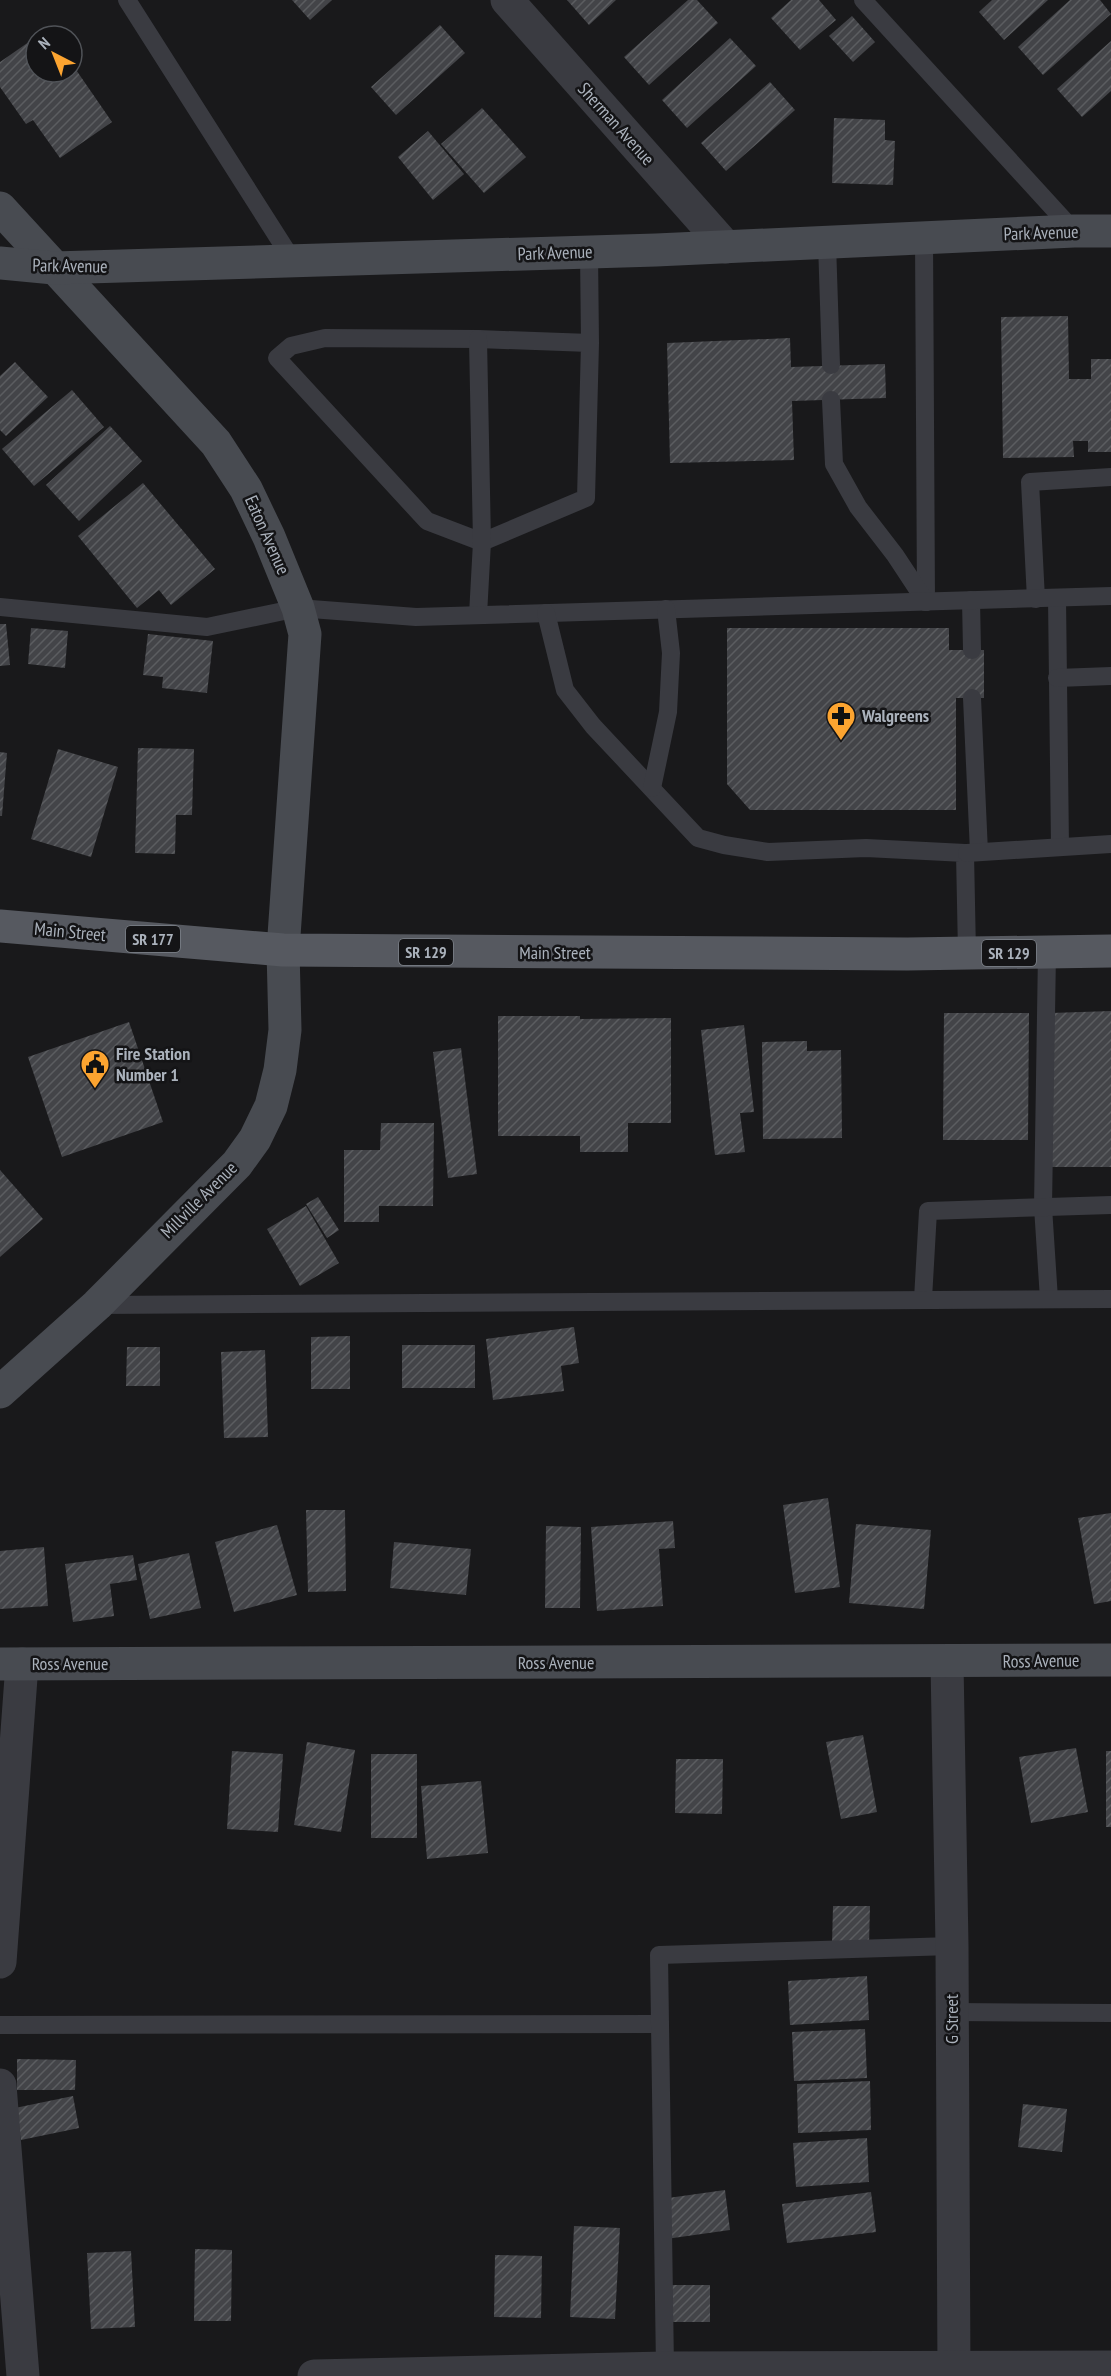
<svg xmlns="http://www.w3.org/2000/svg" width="1111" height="2376" viewBox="0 0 1111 2376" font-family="'PT Sans Narrow',sans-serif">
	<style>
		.building { fill: url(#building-hatch) }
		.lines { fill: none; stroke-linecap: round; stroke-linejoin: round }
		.service { stroke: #3a3b41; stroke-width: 18 }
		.minor { stroke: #3a3b41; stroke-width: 33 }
		.tertiary { stroke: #3a3b41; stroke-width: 33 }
		.secondary { stroke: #484b51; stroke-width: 33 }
		.primary { stroke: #565960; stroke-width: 33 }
		.labels { text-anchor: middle; stroke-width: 5; stroke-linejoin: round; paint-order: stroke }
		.shield { fill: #141416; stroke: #7e838a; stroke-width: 1.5 }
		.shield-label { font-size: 16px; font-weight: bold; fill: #abb2bc }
		.street-label { font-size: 18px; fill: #abb2bc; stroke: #141416 }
		.poi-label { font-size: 18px; font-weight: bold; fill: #abb2bc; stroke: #141416; text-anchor: start }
	</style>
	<defs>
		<pattern id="building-hatch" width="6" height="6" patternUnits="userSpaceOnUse" patternTransform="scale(1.5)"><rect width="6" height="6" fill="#434448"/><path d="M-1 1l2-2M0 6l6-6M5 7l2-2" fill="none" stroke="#5b5d60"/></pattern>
	</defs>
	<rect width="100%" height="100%" fill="#19191b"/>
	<g class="building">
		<path d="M292,0H332L310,20Z"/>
		<path d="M567,0H616L589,25Z"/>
		<path d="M688,0H697L718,23L649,85L624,57Z"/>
		<path d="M791,0H819L836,20L800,50L771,18Z"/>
		<path d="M992,0H1048L1004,40L979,12Z"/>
		<path d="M1070,0H1100L1111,14L1043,75L1018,47Z"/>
		<path d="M852,16L875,42L853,62L829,36Z"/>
		<path d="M440,25L465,53L396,115L371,87Z"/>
		<path d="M48,29L53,36H38Z"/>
		<path d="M36,37V72H72V64L112,122L60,158L33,120L26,124L0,87V62Z"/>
		<path d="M730,38L756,66L687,128L662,100Z"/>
		<path d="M1111,41V91L1082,117L1057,89Z"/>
		<path d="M770,82L795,110L726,171L701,143Z"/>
		<path d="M482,108L526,157L484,193L441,144Z"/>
		<path d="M834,118L885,120V140L895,141L893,185L832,183Z"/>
		<path d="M428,131L464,174L433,200L398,157Z"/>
		<path d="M1068,316L1069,379H1091V359H1111V452H1088V441H1073L1074,457L1003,458L1001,317Z"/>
		<path d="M790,338L791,367L885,364L886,398L792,401L794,460L670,463L667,343Z"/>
		<path d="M15,362L48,397L6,436L0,430V376Z"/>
		<path d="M72,390L104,427L34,486L2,449Z"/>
		<path d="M110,426L142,461L79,521L46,485Z"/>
		<path d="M143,483L215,569L171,605L159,590L137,608L78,536Z"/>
		<path d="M0,624H6L10,665L0,666Z"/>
		<path d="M31,628L68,631L65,668L28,664Z"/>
		<path d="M727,628H949V650H984V698H956V810H750L727,784Z"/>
		<path d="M148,634L213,641L207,693L162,688L163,677L143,675Z"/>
		<path d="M138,748L194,749L192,815H176L175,854L135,853Z"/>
		<path d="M58,749L118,767L91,857L31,839Z"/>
		<path d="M0,752L7,753L2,816H0Z"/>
		<path d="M1111,1011V1167H1049L1051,1013Z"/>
		<path d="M944,1013H1029L1028,1140H943Z"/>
		<path d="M498,1016H580V1019L671,1018V1123H628V1152H580V1136H498Z"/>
		<path d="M129,1022L163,1122L62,1157L28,1057Z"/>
		<path d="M744,1025L754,1112L740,1113L745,1152L715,1155L701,1030Z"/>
		<path d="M807,1041V1051L841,1050L842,1138L763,1139L762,1042Z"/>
		<path d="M461,1048L477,1174L448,1178L433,1052Z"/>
		<path d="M381,1123H434L433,1206H379V1222H344V1150H380Z"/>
		<path d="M0,1170L43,1219L0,1257Z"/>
		<path d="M318,1197L339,1230L327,1238L306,1204Z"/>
		<path d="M306,1206L339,1263L300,1286L267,1229Z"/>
		<path d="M574,1327L579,1363L561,1366L564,1391L493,1400L486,1339Z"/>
		<path d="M350,1336V1389H311V1337Z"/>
		<rect x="402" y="1345" width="73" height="43"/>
		<path d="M127,1347H160V1386H126Z"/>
		<path d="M265,1350L268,1437L224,1438L221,1352Z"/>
		<path d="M828,1498L840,1587L795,1593L783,1505Z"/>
		<path d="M306,1510H345L346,1591L308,1592Z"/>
		<path d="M1111,1513V1601L1094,1604L1078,1518Z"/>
		<path d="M673,1521L675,1548L659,1549L663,1606L597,1611L591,1527Z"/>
		<path d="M856,1524L931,1530L924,1609L849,1603Z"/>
		<path d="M277,1525L297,1595L234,1612L215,1542Z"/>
		<path d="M546,1526L581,1527L580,1608H545Z"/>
		<path d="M394,1542L471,1549L466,1595L390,1588Z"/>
		<path d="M44,1547L48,1606L0,1609V1551Z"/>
		<path d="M189,1553L201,1608L150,1619L138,1564Z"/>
		<path d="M133,1555L137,1580L110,1584L114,1616L73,1622L65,1564Z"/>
		<path d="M863,1735L877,1812L841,1819L826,1742Z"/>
		<path d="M307,1742L355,1750L341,1832L294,1825Z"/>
		<path d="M1076,1748L1088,1812L1031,1823L1019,1757Z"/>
		<path d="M232,1751L283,1754L278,1832L227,1829Z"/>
		<rect x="1106" y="1751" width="5" height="76"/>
		<rect x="371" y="1754" width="46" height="84"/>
		<path d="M676,1759H723L722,1814L675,1813Z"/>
		<path d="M481,1781L488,1853L427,1859L421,1786Z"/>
		<path d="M833,1906H870L869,1945H832Z"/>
		<path d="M867,1976L869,2020L790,2025L788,1981Z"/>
		<path d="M865,2029L867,2078L794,2081L792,2032Z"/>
		<path d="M17,2059L76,2060L75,2090H17Z"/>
		<path d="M870,2081L871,2130L798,2133L797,2084Z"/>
		<path d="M73,2096L79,2128L21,2140L15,2108Z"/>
		<path d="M1023,2104L1067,2109L1062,2152L1018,2147Z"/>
		<path d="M867,2138L869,2182L796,2187L793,2143Z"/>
		<path d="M725,2190L730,2230L666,2239L661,2199Z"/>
		<path d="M871,2192L876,2232L787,2243L782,2204Z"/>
		<path d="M574,2226L620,2228L615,2319L570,2317Z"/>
		<path d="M195,2249L232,2250L231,2321H194Z"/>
		<path d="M131,2251L135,2327L91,2329L87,2253Z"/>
		<path d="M495,2255L542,2256L541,2318L494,2317Z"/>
		<path d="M664,2285H710V2322H663Z"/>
	</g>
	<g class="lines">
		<g class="service">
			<path d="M127,0L293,261"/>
			<path d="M863,0L1074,231"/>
			<path d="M924,238L926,602"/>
			<path d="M827,243L831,365"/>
			<path d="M589,252L590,343L586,498L482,542L427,521L277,358L291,346L325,338L478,339L590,343"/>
			<path d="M478,339L482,542L478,615"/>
			<path d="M831,400L834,464L858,507L895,555L926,602"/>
			<path d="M1057,598L1060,847"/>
			<path d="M1036,599L1030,482L1111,477"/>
			<path d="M971,600L972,650"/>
			<path d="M0,607L207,627L298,608L416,617L1111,596"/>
			<path d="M546,613L565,690L593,726L698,838L724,845L768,852L866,848L965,853L967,953"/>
			<path d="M1057,678L1111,676"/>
			<path d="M972,698L979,852"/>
			<path d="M652,788L668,712L671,653L666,609"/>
			<path d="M967,853L1111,844"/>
			<path d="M1047,952L1043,1207L1049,1299"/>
			<path d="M923,1299L928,1211L1111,1205"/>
			<path d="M97,1305L1111,1299"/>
			<path d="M952,2012L1111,2013"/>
			<path d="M0,2025L660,2024"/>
			<path d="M665,2368L659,1955L952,1946"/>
		</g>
		<g class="minor">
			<path d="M507,0L726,247"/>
			<path d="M947,1662L952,1946L954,2376"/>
			<path d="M0,1962L22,1664"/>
			<path d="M0,2085L23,2376"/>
		</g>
		<path class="tertiary" d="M314,2376L665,2368L1111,2367"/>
		<g class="secondary">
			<path d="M0,208L216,443L246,489L269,537L298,608L305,634L283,950L285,1030L280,1070L271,1106L255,1139L237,1164L97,1305L0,1392"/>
			<path d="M0,263L54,268L656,250L1074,231H1111"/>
			<path d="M0,1664L1111,1660"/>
		</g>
		<path class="primary" d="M0,926L283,950L907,954L1111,951"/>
	</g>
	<defs>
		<g id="pharmacy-pin" transform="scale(1.5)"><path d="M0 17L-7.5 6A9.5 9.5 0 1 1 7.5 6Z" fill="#fca430" stroke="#141416"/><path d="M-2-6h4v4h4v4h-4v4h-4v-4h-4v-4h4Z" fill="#111"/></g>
		<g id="civic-pin" transform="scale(1.5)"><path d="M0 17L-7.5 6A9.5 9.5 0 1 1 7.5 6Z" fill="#fca430" stroke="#141416"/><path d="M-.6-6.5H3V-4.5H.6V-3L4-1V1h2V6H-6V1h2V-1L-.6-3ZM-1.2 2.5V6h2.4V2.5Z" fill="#111"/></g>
	</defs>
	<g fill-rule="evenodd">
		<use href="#pharmacy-pin" x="841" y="716"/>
		<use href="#civic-pin" x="95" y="1064"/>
	</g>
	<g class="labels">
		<g class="shield">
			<rect x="126" y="926" width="54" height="26" rx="4.5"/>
			<rect x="399" y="939" width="54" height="26" rx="4.5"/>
			<rect x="982" y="940" width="54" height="26" rx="4.5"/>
		</g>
		<g class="shield-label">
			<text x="153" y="945">SR 177</text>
			<text x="426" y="958">SR 129</text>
			<text x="1009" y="959">SR 129</text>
		</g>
		<g class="street-label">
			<text transform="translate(616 124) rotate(48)" y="6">Sherman Avenue</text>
			<text transform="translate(1041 233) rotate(-2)" y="6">Park Avenue</text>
			<text transform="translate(555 253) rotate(-2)" y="6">Park Avenue</text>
			<text transform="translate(70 266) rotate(1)" y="6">Park Avenue</text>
			<text transform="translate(267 535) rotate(66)" y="6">Eaton Avenue</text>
			<text transform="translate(70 932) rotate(5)" y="6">Main Street</text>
			<text x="555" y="959">Main Street</text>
			<text transform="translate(199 1200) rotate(-45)" y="6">Millville Avenue</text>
			<text transform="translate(1041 1661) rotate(-1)" y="6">Ross Avenue</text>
			<text x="556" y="1669">Ross Avenue</text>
			<text x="70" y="1670">Ross Avenue</text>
			<text transform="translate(952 2019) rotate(-90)" y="6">G Street</text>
		</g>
		<g class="poi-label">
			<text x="862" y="722">Walgreens</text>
			<text x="116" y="1060">Fire Station<tspan x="116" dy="21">Number 1</tspan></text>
		</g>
	</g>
	<g transform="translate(54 54) rotate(318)"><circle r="28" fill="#141416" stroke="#505358" stroke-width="1.5"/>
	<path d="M0-4.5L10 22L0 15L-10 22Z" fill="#fca430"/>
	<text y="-9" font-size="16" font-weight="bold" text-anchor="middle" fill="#abb2bc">N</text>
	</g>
</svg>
